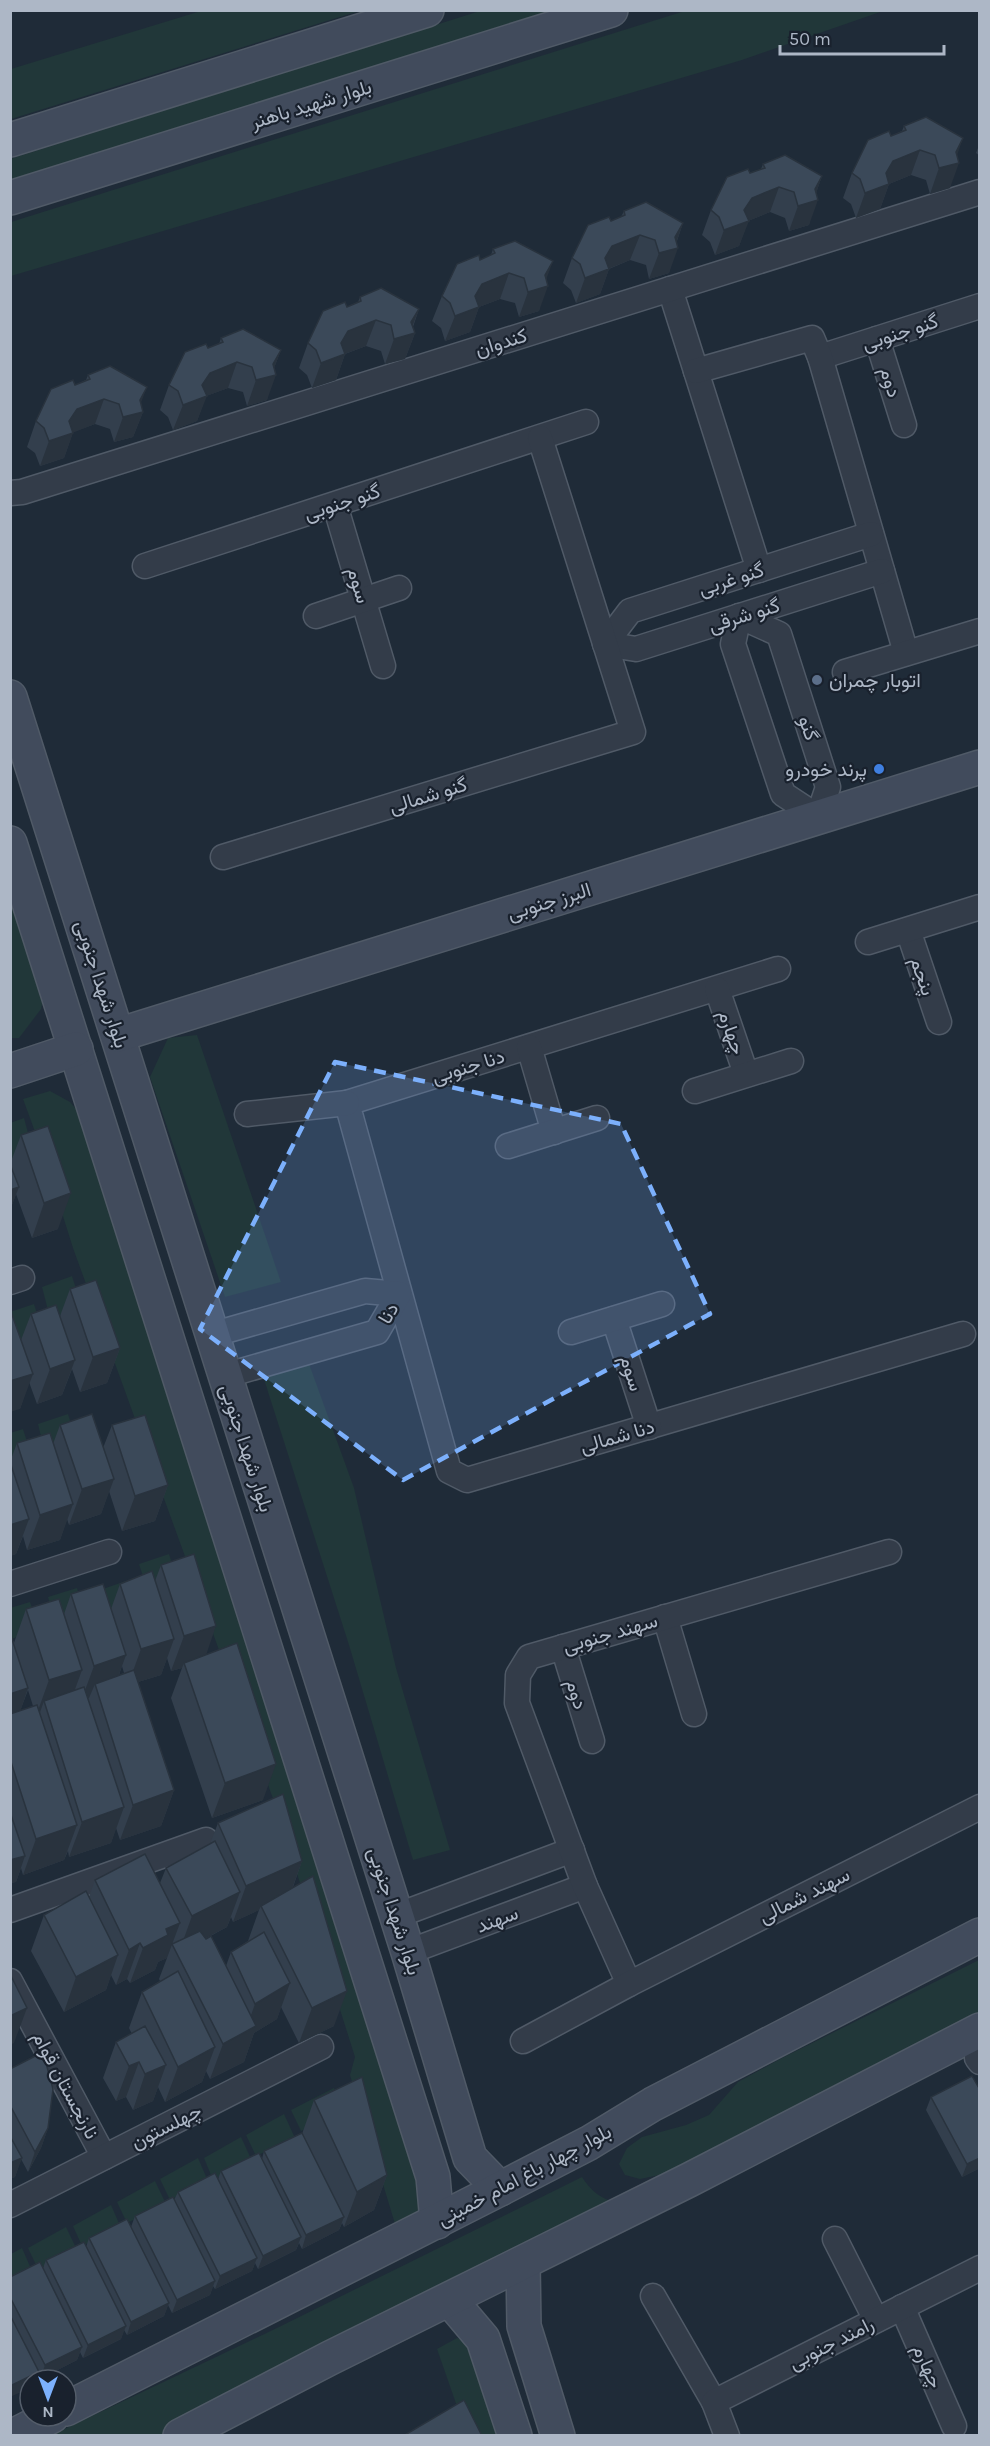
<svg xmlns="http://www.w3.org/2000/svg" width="990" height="2446" viewBox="0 0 990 2446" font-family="Karla,Vazirmatn,sans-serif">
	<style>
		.green { fill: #213739 }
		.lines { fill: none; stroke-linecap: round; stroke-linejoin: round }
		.street-casing { stroke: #505a67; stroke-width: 27 }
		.secondary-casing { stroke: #505a67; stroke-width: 36 }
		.street { stroke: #333c49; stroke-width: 24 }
		.secondary { stroke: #414b5c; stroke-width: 33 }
		.wall { fill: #333f4d; fill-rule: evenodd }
		.shaded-wall { fill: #29333e }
		.building { fill: #3b4959; stroke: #29333e; stroke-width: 1.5 }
		.marked { fill: #7cb0fc; fill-opacity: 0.2; stroke: #7cb0fc; stroke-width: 4.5; stroke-dasharray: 12 8; stroke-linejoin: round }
		.service-dot { fill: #5c6f8a; stroke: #19212d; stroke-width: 2 }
		.shop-dot { fill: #3f7fe0; stroke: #19212d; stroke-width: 2 }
		.labels { text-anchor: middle; stroke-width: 4.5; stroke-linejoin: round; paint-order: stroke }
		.street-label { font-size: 20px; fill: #adb7c6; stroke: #19212d }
		.poi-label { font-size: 20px; fill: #adb7c6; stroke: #19212d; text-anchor: start }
	</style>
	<rect width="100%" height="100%" fill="#1f2b38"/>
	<g class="green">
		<path d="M688,10L883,11L742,60L11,276V222Z"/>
		<path d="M201,11H359L11,119V69Z"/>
		<path d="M480,11H549L11,182L10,159Z"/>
		<path d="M10,859L48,979L41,1009L19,1038H11Z"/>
		<path d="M197,1035L281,1282L225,1297L150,1077L168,1038Z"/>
		<path d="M50,1091L70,1102L84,1118L424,2168L422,2210L395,2224L350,2075L355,2057L275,1804L73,1248L45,1159L23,1099Z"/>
		<path d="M24,1118L34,1155L11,1162L10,1123Z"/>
		<path d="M72,1276L82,1308L50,1318L42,1287Z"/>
		<path d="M34,1304L44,1336L12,1346L10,1312Z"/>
		<path d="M308,1361L354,1488L396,1668L450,1850L413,1860L349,1645L262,1373Z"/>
		<path d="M68,1414L77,1442L45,1453L38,1424Z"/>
		<path d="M23,1429L32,1457L11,1464L10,1433Z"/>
		<path d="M169,1554L178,1582L148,1592L139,1564Z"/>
		<path d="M126,1581L134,1604L103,1614L97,1591Z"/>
		<path d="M77,1588L86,1616L56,1626L48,1597Z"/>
		<path d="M30,1602L40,1630L11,1639L10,1608Z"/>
		<path d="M979,1960V2017L689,2169L640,2179L625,2175L619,2164L627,2148L642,2137L686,2125L709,2115L738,2082L782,2058Z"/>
		<path d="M334,2088L343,2111L301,2131L291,2110Z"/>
		<path d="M284,2114L295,2138L256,2156L246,2135Z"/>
		<path d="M241,2137L252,2161L213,2180L204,2158Z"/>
		<path d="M198,2158L208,2181L170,2200L160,2179Z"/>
		<path d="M582,2177C591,2191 600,2198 616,2203L162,2435L50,2436L279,2327Z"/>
		<path d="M155,2181L166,2204L127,2223L117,2202Z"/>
		<path d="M111,2205L121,2228L82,2246L73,2226Z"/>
		<path d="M66,2227L77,2250L38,2269L28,2248Z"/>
		<path d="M22,2248L32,2271L11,2281V2254Z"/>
		<path d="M457,2338L469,2341L508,2435H467L437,2349Z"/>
	</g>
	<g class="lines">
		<g class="street-casing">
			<g id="street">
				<path d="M670,289L759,570"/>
				<path d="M877,339L904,425"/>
				<path d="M820,357L980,306"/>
				<path d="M696,371L812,338L820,357L906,653"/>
				<path d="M10,493L22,492L980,192"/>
				<path d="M335,505L383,666"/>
				<path d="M871,534L630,611L605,644L636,649L882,571"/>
				<path d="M145,566L586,422"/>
				<path d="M316,616L399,588"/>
				<path d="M739,616L779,634L828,787L818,817L783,794L733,644Z"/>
				<path d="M845,672L980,631"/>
				<path d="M223,857L633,732L540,438"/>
				<path d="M908,930L939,1022"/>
				<path d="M868,942L980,907"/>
				<path d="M778,969L347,1103L449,1471L467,1480L963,1334"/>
				<path d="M717,989L746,1074"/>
				<path d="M529,1047L554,1132"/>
				<path d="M695,1091L791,1061"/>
				<path d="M247,1114L347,1103"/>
				<path d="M508,1146L597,1118"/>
				<path d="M10,1282L22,1278"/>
				<path d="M614,1319L649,1427"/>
				<path d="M571,1332L662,1304"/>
				<path d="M211,1335L365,1291L399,1294L377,1332L224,1376"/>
				<path d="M10,1584L109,1552"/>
				<path d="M665,1617L694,1714"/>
				<path d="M563,1647L592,1741"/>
				<path d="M10,1910L206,1840"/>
				<path d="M396,1916L572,1850"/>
				<path d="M408,1952L585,1886"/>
				<path d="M10,1981L104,2157"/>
				<path d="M629,1984L585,1886L517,1703L518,1675L529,1657L889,1552"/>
				<path d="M523,2041L629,1984L980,1807"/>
				<path d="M977,2058L980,2062"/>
				<path d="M10,2205L321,2047"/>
				<path d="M835,2239L876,2320"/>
				<path d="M653,2296L714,2402"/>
				<path d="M902,2307L954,2426"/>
				<path d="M727,2436L714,2402L980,2268"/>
			</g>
		</g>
		<g class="secondary-casing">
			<g id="secondary">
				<path d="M10,140L427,10"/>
				<path d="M10,198L611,10"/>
				<path d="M10,697L408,1952L470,2158L500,2189"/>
				<path d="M10,843L433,2177L437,2222"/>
				<path d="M118,1035L980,767"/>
				<path d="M10,1071L76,1049"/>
				<path d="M523,2263L524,2326L558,2436"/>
				<path d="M450,2300L483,2339L515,2436"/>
				<path d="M66,2409L500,2189L589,2143L653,2104L980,1935"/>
				<path d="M13,2436L52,2416"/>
				<path d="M180,2436L330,2358L689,2180L980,2030"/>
			</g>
		</g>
		<use href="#street" class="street"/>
		<use href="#secondary" class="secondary"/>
	</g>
	<g class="wall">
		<path d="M904,126L957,156L950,188L930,194L926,180L911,175L889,184L880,209L856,218L851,204L843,198L852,173L891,136L902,131Z"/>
		<path d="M980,143V156L976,153Z"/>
		<path d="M763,164L822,176L816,193L809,225L789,231L785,218L770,212L748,221L739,246L715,255L710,242L702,235L711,210L750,173L761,169Z"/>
		<path d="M624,211L683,223L677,241L669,273L649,279L646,265L630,260L609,269L600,294L576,303L571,290L563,283L572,258L611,221L621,217Z"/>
		<path d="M493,249L546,279L539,311L519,317L515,303L500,299L479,307L470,332L445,341L441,328L432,321L442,296L480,260L491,255Z"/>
		<path d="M360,297L419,309L413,327L415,333L405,359L385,364L381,351L366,346L345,354L336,380L312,388L307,375L299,368L308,343L347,307L358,302Z"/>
		<path d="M221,338L281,350L274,368L267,400L247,406L243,392L228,388L206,396L197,421L173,430L168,417L160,410L169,385L208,348L219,344Z"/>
		<path d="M88,375L141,404L143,412L133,437L114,442L110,429L95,424L73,432L64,458L40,466L35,453L27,447L36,421L75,385L86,380Z"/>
		<path d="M21,1135L58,1229L32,1238L16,1194L10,1210V1164Z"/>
		<path d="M70,1289L120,1348L107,1383L80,1392L72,1369L62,1395L37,1404L29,1382L20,1409L21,1340L31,1314L60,1316Z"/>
		<path d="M60,1425L103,1448L112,1425L168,1485L155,1521L122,1531L109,1491L101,1514L69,1525L67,1519L60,1540L27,1550L23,1536L16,1554L10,1556V1462L17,1443L53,1444Z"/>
		<path d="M161,1565L206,1654L263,1800L212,1818L171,1698L182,1668L171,1671L167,1658L161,1675L138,1682L174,1790L161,1826L120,1840L116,1828L111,1843L69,1857L68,1851L64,1860L23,1875L21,1868L16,1882L10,1883V1633L14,1643L26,1609L64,1614L71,1594L111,1609L120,1584L155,1581ZM122,1666L124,1673L119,1675ZM28,1690L33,1706L20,1711Z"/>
		<path d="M218,1823L302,1861L293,1887L334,2026L299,2043L281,2007L277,2019L254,2033L244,2062L210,2079L206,2071L202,2082L165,2102L158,2087L153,2101L133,2110L126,2097L116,2101L103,2078L116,2042L132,2034L129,2028L142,1992L160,1981L159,1979L167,1958L158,1962L155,1970L130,1983L127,1979L116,1985L111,1975L106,1990L64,2012L31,1951L44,1915L89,1897L95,1880L160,1883L166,1868L210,1844ZM259,1910L248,1941L231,1952L226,1966L205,1939L227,1927L231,1917L233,1922Z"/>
		<path d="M10,2069L48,2128L41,2148L28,2172L21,2159L15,2177L10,2179Z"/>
		<path d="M931,2097L980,2168L962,2177L926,2110Z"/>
		<path d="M314,2100L387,2175L374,2210L344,2227L342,2223L339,2230L302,2249L299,2243L296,2250L258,2269L255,2263L252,2271L215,2289L213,2286L210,2295L172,2313L168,2305L164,2316L127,2335L124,2330L121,2339L83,2358L80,2352L77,2360L40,2379L38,2375L36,2380H30L10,2397V2277L43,2268L46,2260L86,2247L89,2238L131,2227L135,2216L174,2200L178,2192L218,2179L221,2171L262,2159L264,2151L302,2134Z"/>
	</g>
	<g class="shaded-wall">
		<path d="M963,138L954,164L959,163L950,188L930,194L939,168L956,152Z"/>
		<path d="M920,150L911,175L884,186L889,184L880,209L856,218L865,193L886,173L893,161Z"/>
		<path d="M822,176L813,202L818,200L809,225L789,231L798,206L815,189Z"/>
		<path d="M779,187L770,212L743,223L749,221L739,246L715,255L724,230L744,210L752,198Z"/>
		<path d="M683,223L674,249L678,248L669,273L649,279L659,253L675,237Z"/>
		<path d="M640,235L630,260L603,271L609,269L600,294L576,303L585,278L605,258L612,246Z"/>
		<path d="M553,261L543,288L548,286L539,311L519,317L528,292L545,275Z"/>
		<path d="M509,273L500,299L479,307L470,332L445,341L455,316L475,296L482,284Z"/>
		<path d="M419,309L409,335L415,333L405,359L385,364L394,339L411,322Z"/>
		<path d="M376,320L366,346L339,356L345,354L336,380L312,388L321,363L341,343L348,331Z"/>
		<path d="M281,350L271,376L276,375L267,400L247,406L256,380L273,364Z"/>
		<path d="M237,362L228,388L201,398L207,396L197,421L173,430L183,405L202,385L210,373Z"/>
		<path d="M147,387L137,413L143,412L133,437L114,442L123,417L140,400Z"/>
		<path d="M104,399L95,424L67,435L73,433L64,458L40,466L49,441L69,421L77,409Z"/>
		<path d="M19,1187L10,1210V1190Z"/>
		<path d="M71,1193L58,1229L32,1238L44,1203Z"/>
		<path d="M120,1348L107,1383L80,1392L93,1357Z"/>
		<path d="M75,1360L62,1395L37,1404L50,1369Z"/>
		<path d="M33,1374L20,1409L10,1412V1381Z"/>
		<path d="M114,1479L101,1514L69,1525L82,1489Z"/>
		<path d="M168,1485L155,1521L122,1531L135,1496Z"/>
		<path d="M73,1504L60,1540L27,1550L40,1515Z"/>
		<path d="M29,1519L16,1554L10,1556V1525Z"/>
		<path d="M216,1626L204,1661L184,1663L182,1668L171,1671L184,1636Z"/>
		<path d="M174,1639L161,1675L128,1685L141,1649Z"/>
		<path d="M126,1655L113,1691L95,1684L89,1698L81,1701L94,1666Z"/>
		<path d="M82,1670L69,1706L44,1701L39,1715L36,1716L49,1680Z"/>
		<path d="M28,1688L16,1724L10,1725V1694Z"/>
		<path d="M276,1764L263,1800L212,1818L225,1783Z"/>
		<path d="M174,1790L161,1826L120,1840L133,1805Z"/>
		<path d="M124,1807L111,1843L69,1857L82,1822Z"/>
		<path d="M77,1825L64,1860L23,1875L36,1839Z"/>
		<path d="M25,1856L16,1882L10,1883V1860Z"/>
		<path d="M302,1861L289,1897L261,1906L259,1910L233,1922L246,1886Z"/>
		<path d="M240,1892L227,1927L179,1952L192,1916Z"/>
		<path d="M180,1923L167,1958L158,1962L155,1970L130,1983L143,1948L166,1929Z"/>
		<path d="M140,1943L127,1979L116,1985L129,1950Z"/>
		<path d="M118,1955L106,1990L64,2012L76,1977Z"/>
		<path d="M290,1983L277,2019L254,2033L244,2062L210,2079L223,2044L245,2032L255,2004Z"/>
		<path d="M347,1991L334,2026L299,2043L312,2008Z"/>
		<path d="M27,2008L14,2043L10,2045V2016Z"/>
		<path d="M215,2047L202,2082L165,2102L178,2067Z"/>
		<path d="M139,2062L126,2097L116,2101L129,2066Z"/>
		<path d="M166,2065L153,2101L133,2110L145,2074Z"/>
		<path d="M48,2128L41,2148L28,2172L35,2152Z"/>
		<path d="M22,2158L15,2177L10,2179V2163Z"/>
		<path d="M980,2158V2168L962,2177L967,2164Z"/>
		<path d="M387,2175L374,2210L344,2227L357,2192Z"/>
		<path d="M344,2217L339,2230L302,2249L306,2235Z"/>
		<path d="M301,2237L296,2250L258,2269L263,2256Z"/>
		<path d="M257,2258L252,2271L215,2289L220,2276Z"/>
		<path d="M215,2281L210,2295L172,2313L177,2300Z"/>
		<path d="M169,2303L164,2316L127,2335L131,2322Z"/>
		<path d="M126,2326L121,2339L83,2358L88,2345Z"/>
		<path d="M82,2347L77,2360L40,2379L45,2365Z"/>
		<path d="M39,2372L36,2380H30V2388L10,2397V2386Z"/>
	</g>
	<g class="building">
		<path d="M926,117L963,138L956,152L959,163L939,168L935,155L920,150L893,161L886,173L889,184L865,193L860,179L852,173L868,140L889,131L891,136L906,130L904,126Z"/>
		<path d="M785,155L822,176L815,189L818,200L798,206L794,192L779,187L752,198L744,210L749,221L724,230L719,217L711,210L727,177L748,169L750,173L765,168L763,164Z"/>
		<path d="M646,202L683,223L675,237L678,248L659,253L655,240L640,235L612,246L605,258L609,269L585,278L580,264L572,258L588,225L609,217L611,221L625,215L624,211Z"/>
		<path d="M515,241L553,261L545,275L548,286L528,292L524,278L509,273L482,284L475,296L479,307L455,316L450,303L442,296L457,264L479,255L480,260L495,253L493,249Z"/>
		<path d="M381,288L419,309L411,322L415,333L394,339L391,325L376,320L348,331L341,343L345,354L321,363L316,350L308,343L323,311L345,302L347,307L361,301L360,297Z"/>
		<path d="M243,329L281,350L273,364L276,375L256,380L252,367L237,362L210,373L202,385L207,396L183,405L178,391L169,385L185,352L206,344L208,348L223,342L221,338Z"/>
		<path d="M110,366L147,387L140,400L143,412L123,417L119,404L104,399L77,409L69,421L73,433L49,441L44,428L36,421L51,389L73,380L75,385L90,379L88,375Z"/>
		<path d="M48,1126L71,1193L44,1203L21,1135Z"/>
		<path d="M10,1164L19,1187L10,1190Z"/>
		<path d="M96,1280L120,1348L93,1357L70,1289Z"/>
		<path d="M56,1305L75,1360L50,1369L31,1314Z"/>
		<path d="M10,1309L33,1374L10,1381Z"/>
		<path d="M92,1414L114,1479L82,1489L60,1425Z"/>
		<path d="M145,1415L168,1485L135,1496L112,1425Z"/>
		<path d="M50,1433L73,1504L40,1515L17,1443Z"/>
		<path d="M10,1462L29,1519L10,1525Z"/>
		<path d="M194,1554L216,1626L184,1636L161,1565Z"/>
		<path d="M152,1571L174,1639L141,1649L120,1584Z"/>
		<path d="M103,1584L126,1655L94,1666L71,1594Z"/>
		<path d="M59,1599L82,1670L49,1680L26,1609Z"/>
		<path d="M10,1633L28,1688L10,1694Z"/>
		<path d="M237,1643L276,1764L225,1783L184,1663Z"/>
		<path d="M134,1670L174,1790L133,1805L95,1684Z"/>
		<path d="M84,1687L124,1807L82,1822L44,1701Z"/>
		<path d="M37,1705L77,1825L36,1839L10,1759V1714Z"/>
		<path d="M283,1794L302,1861L246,1886L218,1823Z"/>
		<path d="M10,1812L25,1856L10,1860Z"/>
		<path d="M215,1841L240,1892L192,1916L166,1868Z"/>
		<path d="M145,1854L180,1923L166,1929L168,1935L143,1948L140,1943L129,1950L95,1880Z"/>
		<path d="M313,1876L347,1991L312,2008L261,1906Z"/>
		<path d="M86,1891L118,1955L76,1977L44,1915Z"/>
		<path d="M200,1931L206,1939L211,1936L256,2026L223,2044L172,1944Z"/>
		<path d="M264,1932L290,1983L255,2004L231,1952Z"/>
		<path d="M178,1971L215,2047L178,2067L142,1992Z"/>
		<path d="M10,1974L27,2008L10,2016Z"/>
		<path d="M145,2026L166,2065L145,2074L139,2062L129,2066L116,2042Z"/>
		<path d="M43,2052L53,2089L48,2128L35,2152L10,2105V2069Z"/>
		<path d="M972,2076L980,2090V2158L967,2164L931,2097Z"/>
		<path d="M362,2077L387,2175L357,2192L314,2100Z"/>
		<path d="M302,2133L344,2217L306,2235L264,2151Z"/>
		<path d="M10,2136L22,2158L10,2163Z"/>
		<path d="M259,2153L301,2237L263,2256L221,2171Z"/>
		<path d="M215,2173L257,2258L220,2276L178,2192Z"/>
		<path d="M173,2197L215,2281L177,2300L135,2216Z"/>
		<path d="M127,2219L169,2303L131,2322L89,2238Z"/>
		<path d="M84,2242L126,2326L88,2345L46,2260Z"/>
		<path d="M40,2262L82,2347L45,2365L10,2297V2277Z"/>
		<path d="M10,2315L39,2372L10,2386Z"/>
		<path d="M464,2400L482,2436H403Z"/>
	</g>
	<path class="marked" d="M335,1062L621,1124L710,1314L403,1480L200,1329Z"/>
	<circle class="service-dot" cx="817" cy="680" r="6"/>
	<circle class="shop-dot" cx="879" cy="769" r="6"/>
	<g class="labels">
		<g class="street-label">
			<text transform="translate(311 104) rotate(-17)" y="7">بلوار شهید باهنر</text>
			<text transform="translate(900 332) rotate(-18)" y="7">گنو جنوبی</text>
			<text transform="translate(501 342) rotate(-17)" y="7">کندوان</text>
			<text transform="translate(891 382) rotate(73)" y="7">دوم</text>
			<text transform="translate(342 502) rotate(-18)" y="7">گنو جنوبی</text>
			<text transform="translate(731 579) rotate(-18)" y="7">گنو غربی</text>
			<text transform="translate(359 585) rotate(73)" y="7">سوم</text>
			<text transform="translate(744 615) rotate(-17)" y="7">گنو شرقی</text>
			<text transform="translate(809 728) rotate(72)" y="7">گنو</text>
			<text transform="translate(428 795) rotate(-17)" y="7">گنو شمالی</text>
			<text transform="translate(549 901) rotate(-17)" y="7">البرز جنوبی</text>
			<text transform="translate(923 976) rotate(71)" y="7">پنجم</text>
			<text transform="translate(102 984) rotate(72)" y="7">بلوار شهدا جنوبی</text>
			<text transform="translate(732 1032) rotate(71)" y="7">چهارم</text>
			<text transform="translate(468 1066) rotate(-17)" y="7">دنا جنوبی</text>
			<text transform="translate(388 1313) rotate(-60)" y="7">دنا</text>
			<text transform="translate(632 1373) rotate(72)" y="7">سوم</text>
			<text transform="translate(617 1436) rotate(-16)" y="7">دنا شمالی</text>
			<text transform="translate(247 1448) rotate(72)" y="7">بلوار شهدا جنوبی</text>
			<text transform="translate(610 1633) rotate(-16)" y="7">سهند جنوبی</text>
			<text transform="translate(577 1694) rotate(72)" y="7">دوم</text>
			<text transform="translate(804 1895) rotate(-27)" y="7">سهند شمالی</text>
			<text transform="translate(395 1911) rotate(72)" y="7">بلوار شهدا جنوبی</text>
			<text transform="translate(497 1919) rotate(-20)" y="7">سهند</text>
			<text transform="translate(66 2085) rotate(62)" y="7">نارنجستان قوام</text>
			<text transform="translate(166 2126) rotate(-27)" y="7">چهلستون</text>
			<text transform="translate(524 2175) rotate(-28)" y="7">بلوار چهار باغ امام خمینی</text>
			<text transform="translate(831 2343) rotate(-27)" y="7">رامند جنوبی</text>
			<text transform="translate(928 2366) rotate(66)" y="7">چهارم</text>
		</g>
		<g class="poi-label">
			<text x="829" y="687">اتوبار چمران</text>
			<text x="867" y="776" text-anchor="end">پرند خودرو</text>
		</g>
	</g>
	<rect width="990" height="2446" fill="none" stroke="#adb7c6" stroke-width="24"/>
	<g transform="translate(48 2398) rotate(180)"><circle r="28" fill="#19212d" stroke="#545d6a" stroke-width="1.5"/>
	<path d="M0-4.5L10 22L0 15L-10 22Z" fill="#7cb0fc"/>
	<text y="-9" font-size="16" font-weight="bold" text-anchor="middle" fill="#adb7c6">N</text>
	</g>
	<path d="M780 45v9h164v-9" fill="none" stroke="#adb7c6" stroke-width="3"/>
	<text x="789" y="45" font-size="18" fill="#adb7c6" stroke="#19212d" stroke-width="4.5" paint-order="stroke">50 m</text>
</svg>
